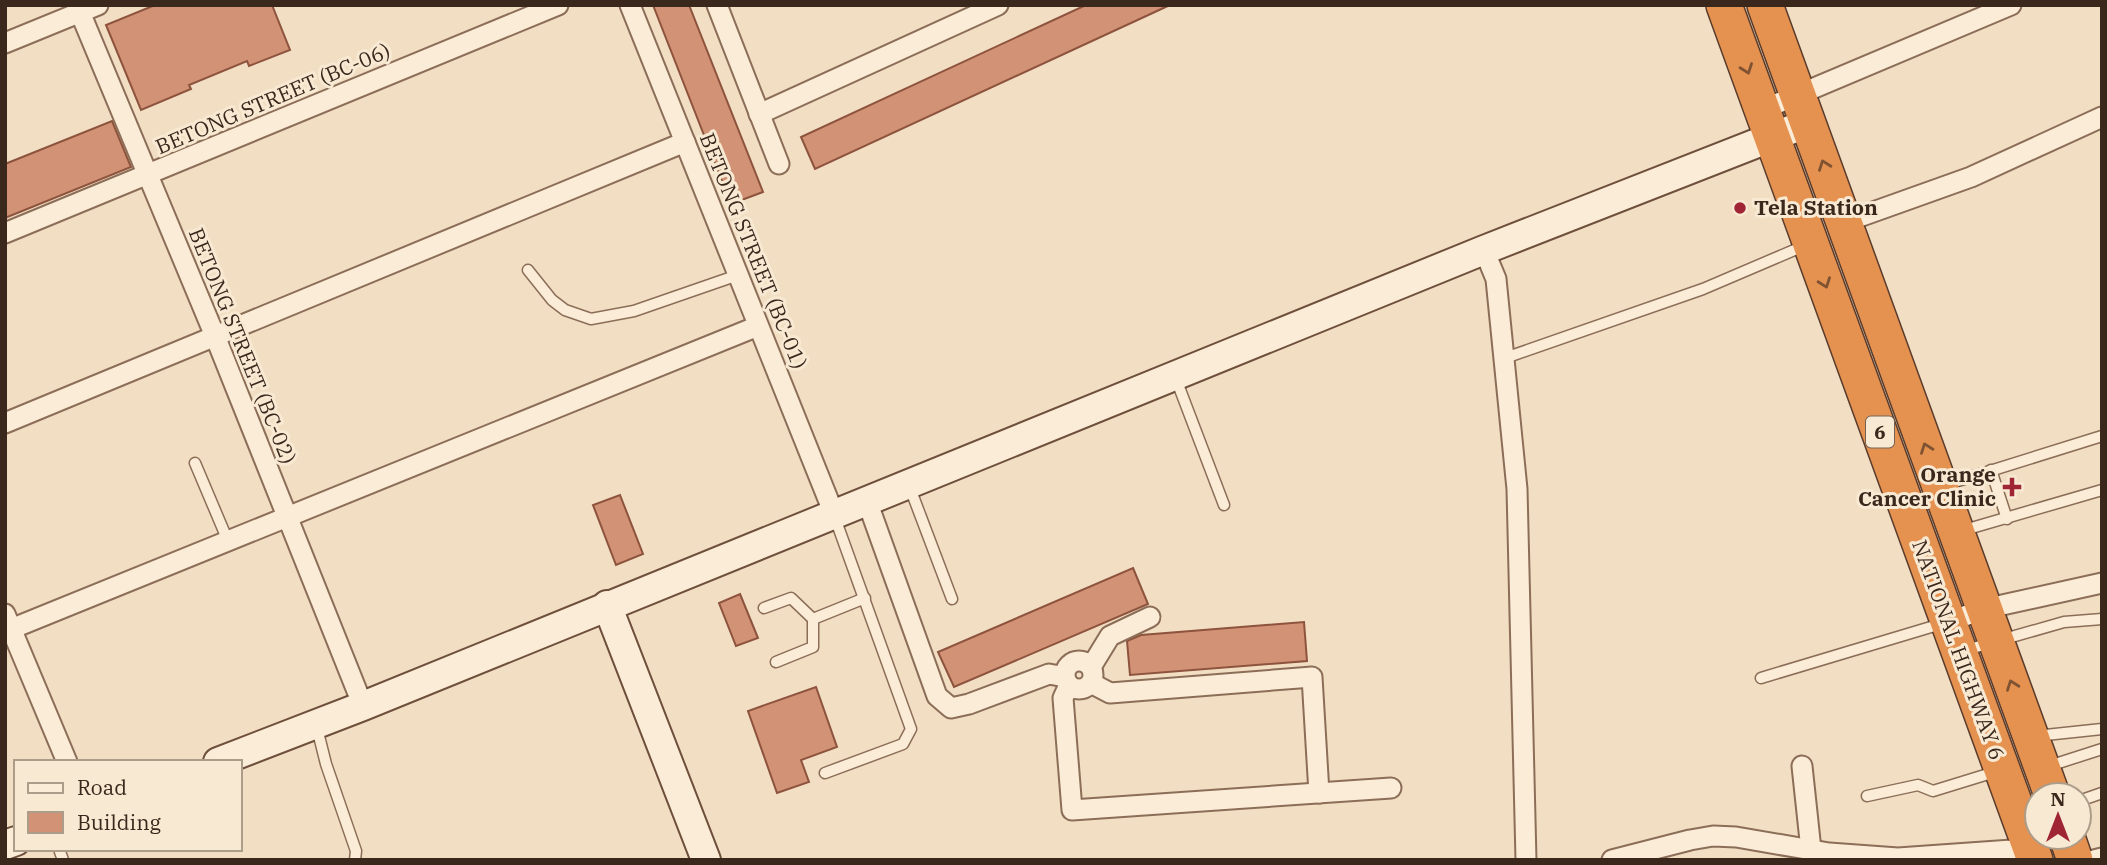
<svg xmlns="http://www.w3.org/2000/svg" width="2107" height="865" viewBox="0 0 2107 865" font-family="'IBM Plex Serif',serif">
	<style>
		.building { fill: #d19276; stroke: #8d533d; stroke-width: 2 }
		.lines { fill: none; stroke-linecap: round; stroke-linejoin: round }
		.lane-casing { stroke: #8c6e58; stroke-width: 13 }
		.street-casing { stroke: #8c6e58; stroke-width: 23 }
		.secondary-casing { stroke: #6e4f3b; stroke-width: 32 }
		.highway-casing { stroke: #5a3c2d; stroke-width: 38 }
		.lane { stroke: #fbecd7; stroke-width: 10 }
		.street { stroke: #fbecd7; stroke-width: 19 }
		.secondary { stroke: #fbecd7; stroke-width: 28 }
		.highway { stroke: #e5914f; stroke-width: 35 }
		.oneway { stroke: #7f5231 }
		.poi-dot { fill: #9f2534; stroke: #f8e9d3; stroke-width: 2.5 }
		.labels { text-anchor: middle; stroke-width: 6; stroke-linejoin: round; paint-order: stroke }
		.shield { fill: #f8e9d3; stroke: #746254; stroke-width: 2 }
		.shield-label { font-size: 19px; font-weight: bold; fill: #3b281d }
		.street-label { font-size: 21px; fill: #3b281d; stroke: #f8e9d3 }
		.poi-label { font-size: 21px; font-weight: bold; fill: #3b281d; stroke: #f8e9d3; text-anchor: start }
	</style>
	<rect width="100%" height="100%" fill="#f1dec3"/>
	<g class="building">
		<path d="M155,5H272L290,50L249,66L247,61L189,85L191,89L141,110L106,25Z"/>
		<path d="M653,5H689L763,192L731,204Z"/>
		<path d="M1086,5H1170L815,169L801,137Z"/>
		<path d="M112,121L131,167L5,218V164Z"/>
		<path d="M620,495L643,554L616,565L593,505Z"/>
		<path d="M1133,568L1148,604L954,687L938,652Z"/>
		<path d="M740,594L758,638L736,646L719,603Z"/>
		<path d="M1304,622L1307,661L1130,675L1127,641L1141,635Z"/>
		<path d="M816,687L837,747L801,760L809,782L777,793L748,711Z"/>
	</g>
	<g class="lines">
		<g class="lane-casing">
			<g id="lane">
				<path d="M528,270L552,300L565,310L591,319L634,311L738,275"/>
				<path d="M1505,358L1703,289L1806,245"/>
				<path d="M1176,379L1224,505"/>
				<path d="M195,463L228,541"/>
				<path d="M1991,470L2007,519"/>
				<path d="M1945,485L2102,436"/>
				<path d="M910,488L952,599"/>
				<path d="M1961,531L2102,490"/>
				<path d="M764,608L791,598L813,619"/>
				<path d="M1966,650L2064,622L2102,619"/>
				<path d="M776,662L813,647V619L865,598"/>
				<path d="M1761,678L1941,624"/>
				<path d="M317,728L326,764L356,851L355,860"/>
				<path d="M2036,736L2102,729"/>
				<path d="M2049,766L2102,749"/>
				<path d="M825,773L903,744L911,729L835,518"/>
				<path d="M1867,796L1918,785L1933,791L1998,771"/>
				<path d="M2079,801L2102,793"/>
				<path d="M59,849L63,860"/>
			</g>
		</g>
		<g class="street-casing">
			<g id="street">
				<path d="M77,5L215,336L363,706"/>
				<path d="M630,5L834,514"/>
				<path d="M717,5L779,164"/>
				<path d="M5,43L98,5"/>
				<path d="M1762,110L2011,5"/>
				<path d="M759,114L998,5"/>
				<path d="M1845,222L1971,177L2102,117"/>
				<path d="M5,233L558,5"/>
				<path d="M1484,250L1496,279L1517,489L1526,860"/>
				<path d="M5,423L685,142"/>
				<path d="M867,501L937,696L951,708L969,704L1049,674L1065,677"/>
				<path d="M5,614L67,762"/>
				<path d="M1948,622L1984,609L2102,583"/>
				<path d="M11,629L758,326"/>
				<circle cx="1079" cy="675" r="14"/>
				<path d="M1091,667L1110,636L1150,617"/>
				<path d="M1091,683L1110,693L1312,677L1319,793"/>
				<path d="M1069,685L1063,698L1072,810L1391,788"/>
				<path d="M1802,766L1811,850"/>
				<path d="M1612,860L1690,840L1713,836L1736,837L1829,853L1898,858L2012,850L2050,837"/>
				<path d="M2094,860L2102,858"/>
			</g>
		</g>
		<g class="secondary-casing">
			<g id="secondary">
				<path d="M607,605L706,860"/>
				<path d="M218,762L363,706L1484,250L1808,123"/>
				<path d="M5,845L16,841"/>
			</g>
		</g>
		<g class="highway-casing">
			<g id="highway">
				<path d="M1724,5L2035,860"/>
				<path d="M1765,5L2052,795"/>
				<path d="M2067,837L2075,860"/>
			</g>
		</g>
		<use href="#lane" class="lane"/>
		<use href="#street" class="street"/>
		<use href="#secondary" class="secondary"/>
		<use href="#highway" class="highway"/>
	</g>
	<defs><path id="oneway-chevron" d="M-2-3.5L2.5 0L-2 3.5" fill="none" stroke-width="1.6" stroke-linecap="round" stroke-linejoin="round" transform="scale(1.75)"/></defs>
	<g class="oneway">
		<use href="#oneway-chevron" transform="translate(1747 69) rotate(70)"/>
		<use href="#oneway-chevron" transform="translate(1824 165) rotate(-110)"/>
		<use href="#oneway-chevron" transform="translate(1825 283) rotate(70)"/>
		<use href="#oneway-chevron" transform="translate(1926 448) rotate(-110)"/>
		<use href="#oneway-chevron" transform="translate(2012 685) rotate(-110)"/>
	</g>
	<g class="poi-dot">
		<circle cx="1740" cy="208" r="7"/>
		<path d="M2008.5 476.5h7v7h7v7h-7v7h-7v-7h-7v-7h7z"/>
	</g>
	<g class="labels">
		<rect class="shield" x="1866" y="416.5" width="28" height="31" rx="5"/>
		<g class="shield-label">
			<text x="1880" y="439">6</text>
		</g>
		<g class="street-label">
			<text transform="translate(273 99) rotate(-23)" y="7">BETONG STREET (BC-06)</text>
			<text transform="translate(753 251) rotate(68)" y="7">BETONG STREET (BC-01)</text>
			<text transform="translate(242 346) rotate(68)" y="7">BETONG STREET (BC-02)</text>
			<text transform="translate(1958 650) rotate(70)" y="7">NATIONAL HIGHWAY 6</text>
		</g>
		<g class="poi-label">
			<text x="1754" y="215">Tela Station</text>
			<text x="1996" y="482" text-anchor="end">Orange<tspan x="1996" dy="24">Cancer Clinic</tspan></text>
		</g>
	</g>
	<rect width="2107" height="865" fill="none" stroke="#3b281d" stroke-width="14"/>
	<rect x="14" y="760" width="228" height="91" fill="#f8e9d3" stroke="#ac9c8a" stroke-width="2"/>
	<rect x="28" y="783" width="35" height="10" fill="#fbecd7" stroke="#ac9c8a" stroke-width="2"/>
	<text x="77" y="795" font-size="21" fill="#3b281d">Road</text>
	<rect x="28" y="812" width="35" height="21" fill="#d19276" stroke="#ac9c8a" stroke-width="2"/>
	<text x="77" y="830" font-size="21" fill="#3b281d">Building</text>
	<g transform="translate(2058 816)"><circle r="33" fill="#f8e9d3" stroke="#ac9c8a" stroke-width="2"/>
	<path d="M0-5L12 26L0 18L-12 26Z" fill="#9f2534"/>
	<text y="-10" font-size="19" font-weight="bold" text-anchor="middle" fill="#3b281d">N</text>
	</g>
</svg>
